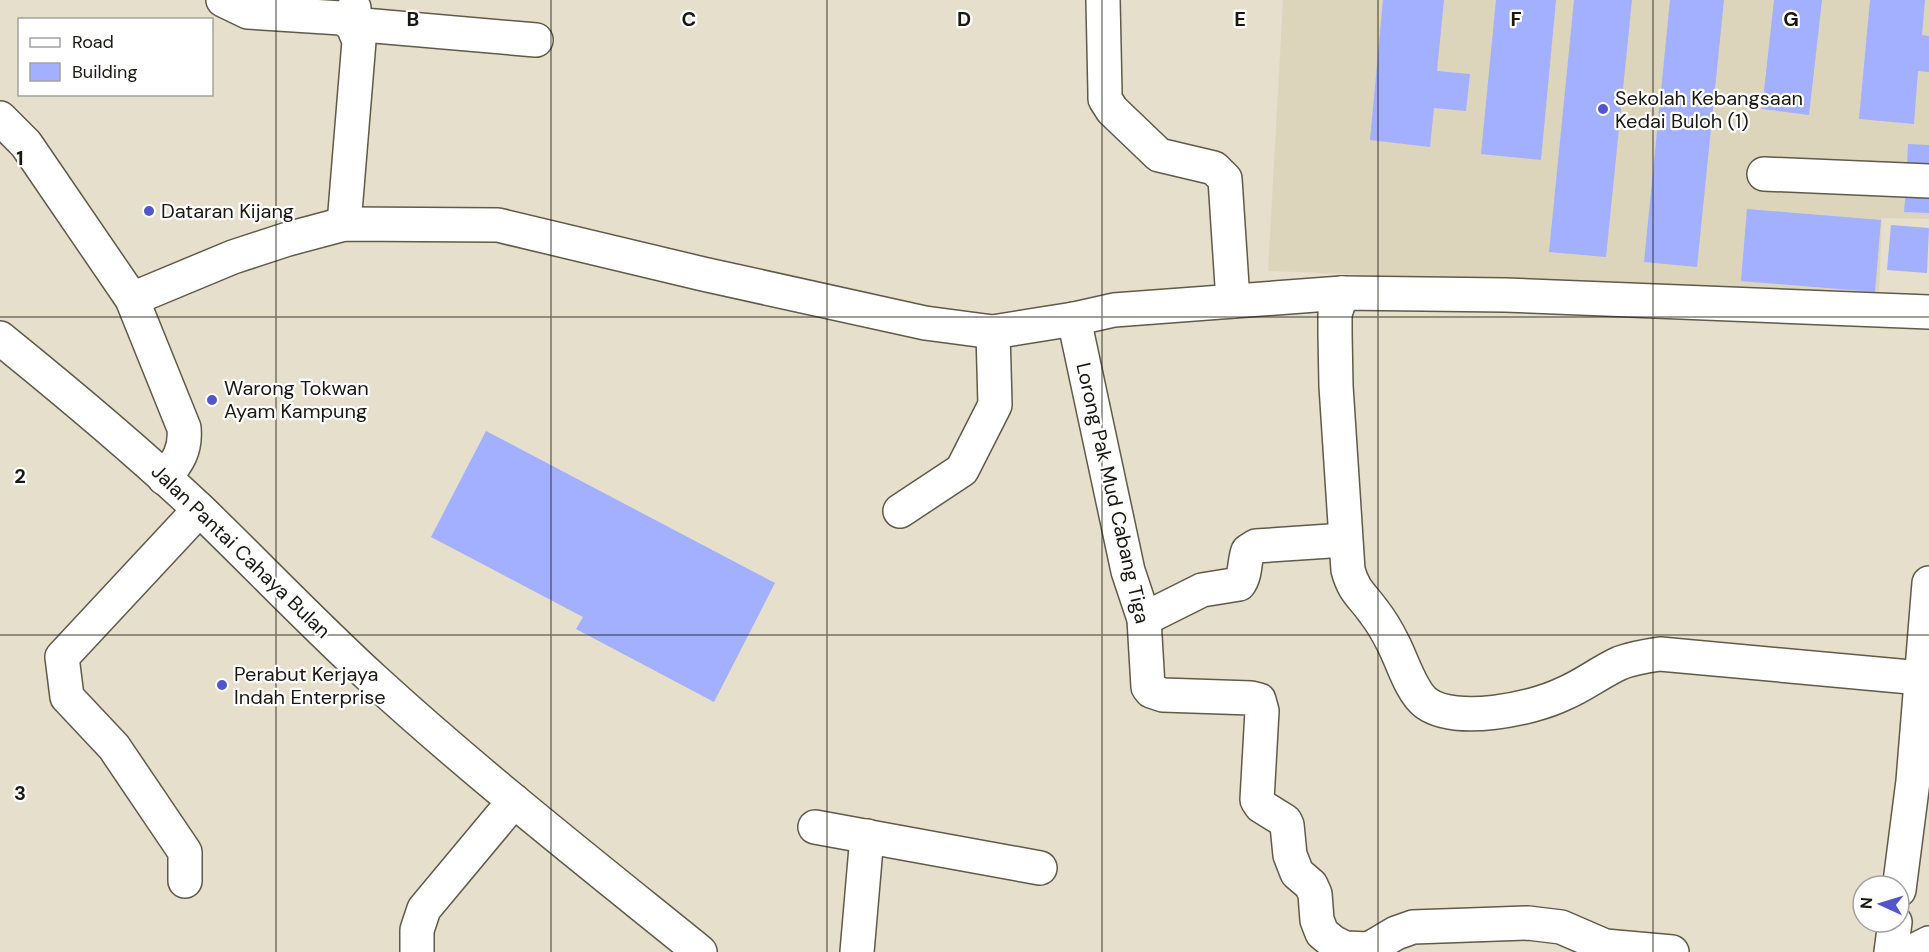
<svg xmlns="http://www.w3.org/2000/svg" width="1929" height="952" viewBox="0 0 1929 952" font-family="'DM Sans',sans-serif">
	<style>
		.built { fill: #ddd5bb }
		.building { fill: #a3afff }
		.lines { fill: none; stroke-linecap: round; stroke-linejoin: round }
		.minor-casing { stroke: #5f5a49; stroke-width: 36 }
		.minor { stroke: #fff; stroke-width: 33 }
		.grid { fill: none; stroke: #1a1811; stroke-width: 1.5; stroke-opacity: 0.55 }
		.poi-dot { fill: #5256cd; stroke: #fff; stroke-width: 2 }
		.labels { text-anchor: middle; stroke-width: 4.5; stroke-linejoin: round; paint-order: stroke }
		.poi-label { font-size: 20px; fill: #1a1811; stroke: #fff; text-anchor: start }
		.street-label { font-size: 20px; fill: #1a1811; stroke: #fff }
		.grid-label { font-size: 20px; text-anchor: middle; font-weight: bold; fill: #1a1811; stroke: #fff; stroke-width: 4.5; stroke-linejoin: round; paint-order: stroke }
	</style>
	<rect width="100%" height="100%" fill="#e5dfcc"/>
	<path class="built" d="M1283,0H1929V219L1882,218L1879,294L1268,271Z"/>
	<g class="building">
		<path d="M1383,0H1444L1437,71L1470,74L1466,111L1434,108L1430,147L1370,140Z"/>
		<path d="M1496,0H1556L1541,160L1481,154Z"/>
		<path d="M1574,0H1632L1606,257L1549,252Z"/>
		<path d="M1670,0H1724L1697,267L1644,262Z"/>
		<path d="M1774,0H1822L1809,115L1762,109Z"/>
		<path d="M1870,0H1925L1922,35L1929,36V72L1918,71L1914,124L1859,119Z"/>
		<path d="M1908,144L1929,145V168L1907,167Z"/>
		<path d="M1906,187L1929,188V213L1904,212Z"/>
		<path d="M1747,209L1881,220L1875,292L1741,281Z"/>
		<path d="M1891,225L1929,228L1927,273L1887,270Z"/>
		<path d="M486,431L775,583L714,702L576,629L583,617L431,537Z"/>
	</g>
	<g class="lines">
		<g class="minor-casing">
			<g id="minor">
				<path d="M223,0L248,12L341,18L352,24L359,41L344,224"/>
				<path d="M1103,0L1105,93V99L1112,110L1159,155L1214,168L1225,179L1233,301"/>
				<path d="M354,8L352,24L536,40"/>
				<path d="M0,118L26,144L132,299L184,428C186,450 178,462 164,478"/>
				<path d="M1764,174L1929,181"/>
				<path d="M1342,293L1335,314V333L1336,386L1348,570C1354,592 1362,595 1374,612C1381,621 1388,633 1393,643C1402,660 1411,692 1426,703C1456,725 1532,709 1563,694C1583,686 1600,672 1620,663C1633,658 1646,656 1660,654L1921,678"/>
				<path d="M132,299L233,257L288,239L344,224L498,225L703,274L925,323L993,332L1074,319L1114,310L1342,293L1505,295L1929,312"/>
				<path d="M1074,319L1128,571L1144,619L1148,687L1151,691L1163,695L1251,698L1259,700L1262,711L1257,800L1261,806L1285,821L1287,825L1290,855L1297,873L1311,885L1315,894L1317,920L1322,933L1333,942L1345,948L1369,949L1396,933L1413,927L1528,923L1561,927L1605,946L1672,952"/>
				<path d="M0,338C68,393 135,449 199,509C257,565 313,624 373,679C478,775 590,863 700,952"/>
				<path d="M900,511L962,470L995,405L993,332"/>
				<path d="M1144,619L1202,590L1239,584C1246,575 1244,561 1248,551L1256,546L1345,540"/>
				<path d="M815,827L1040,868"/>
				<path d="M185,881V852L114,747L67,697L62,657L199,510"/>
				<path d="M1899,890L1913,781L1929,583"/>
				<path d="M417,952V930L424,909L514,801"/>
				<path d="M857,952L867,836"/>
				<path d="M1891,952L1895,922"/>
				<path d="M1911,952L1929,943"/>
			</g>
		</g>
		<use href="#minor" class="minor"/>
	</g>
	<path class="grid" d="M276,0V952M551,0V952M827,0V952M1102,0V952M1378,0V952M1653,0V952M0,317H1929M0,635H1929"/>
	<g class="poi-dot">
		<circle cx="1603" cy="109" r="6"/>
		<circle cx="149" cy="211" r="6"/>
		<circle cx="212" cy="400" r="6"/>
		<circle cx="222" cy="685" r="6"/>
	</g>
	<g class="labels">
		<g class="poi-label">
			<text x="1615" y="105">Sekolah Kebangsaan<tspan x="1615" dy="23">Kedai Buloh (1)</tspan></text>
			<text x="161" y="218">Dataran Kijang</text>
			<text x="224" y="395">Warong Tokwan<tspan x="224" dy="23">Ayam Kampung</tspan></text>
			<text x="234" y="681">Perabut Kerjaya<tspan x="234" dy="23">Indah Enterprise</tspan></text>
		</g>
		<g class="street-label">
			<text transform="translate(1113 493) rotate(77)" y="7">Lorong Pak Mud Cabang Tiga</text>
			<text transform="translate(241 551) rotate(44)" y="7">Jalan Pantai Cahaya Bulan</text>
		</g>
	</g>
	<g class="grid-label">
		<text x="413" y="26">B</text>
		<text x="689" y="26">C</text>
		<text x="964" y="26">D</text>
		<text x="1240" y="26">E</text>
		<text x="1516" y="26">F</text>
		<text x="1791" y="26">G</text>
		<text x="20" y="165">1</text>
		<text x="20" y="483">2</text>
		<text x="20" y="800">3</text>
	</g>
	<rect x="18" y="18" width="195" height="78" fill="#ffffff" stroke="#a3a3a0" stroke-width="1.5"/>
	<rect x="30" y="38" width="30" height="9" fill="#ffffff" stroke="#a3a3a0" stroke-width="1.5"/>
	<text x="72" y="48" font-size="18" fill="#1a1811">Road</text>
	<rect x="30" y="63" width="30" height="18" fill="#a3afff" stroke="#a3a3a0" stroke-width="1.5"/>
	<text x="72" y="78" font-size="18" fill="#1a1811">Building</text>
	<g transform="translate(1881 904) rotate(274)"><circle r="28" fill="#ffffff" stroke="#a3a3a0" stroke-width="1.5"/>
	<path d="M0-4.5L10 22L0 15L-10 22Z" fill="#5256cd"/>
	<text y="-9" font-size="16" font-weight="bold" text-anchor="middle" fill="#1a1811">N</text>
	</g>
</svg>
